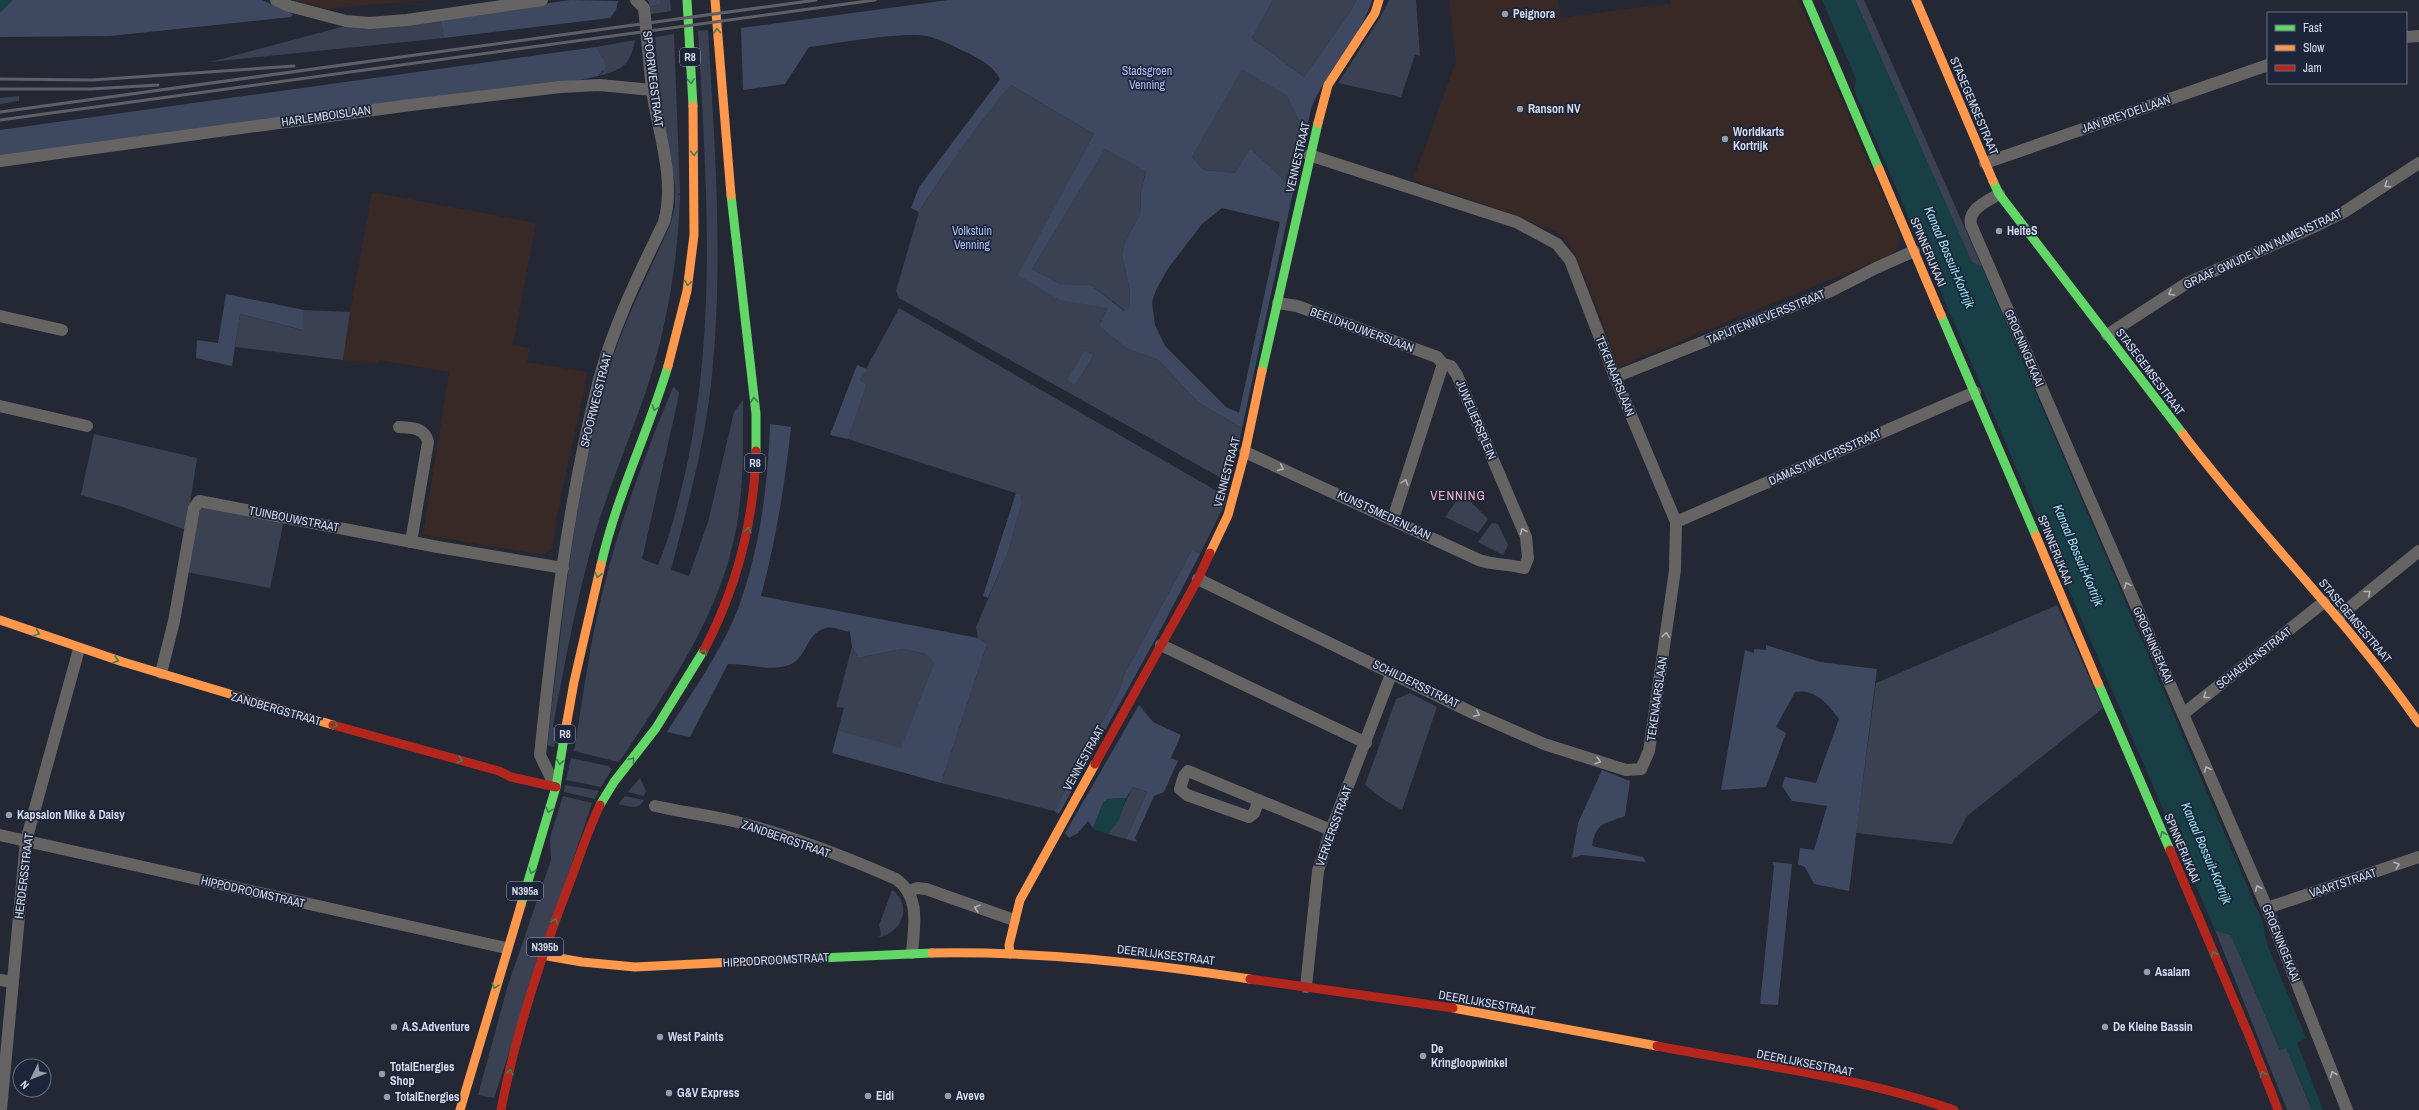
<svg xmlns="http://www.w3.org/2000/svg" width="2419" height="1110" viewBox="0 0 2419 1110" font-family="'Archivo Narrow',sans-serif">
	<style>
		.industrial { fill: #382826 }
		.green { fill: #3a4152; fill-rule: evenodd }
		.forest { fill: #3e4861; fill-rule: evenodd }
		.water { fill: #173f45 }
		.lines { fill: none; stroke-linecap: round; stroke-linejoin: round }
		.street { stroke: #656462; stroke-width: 12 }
		.fast { stroke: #63d668; stroke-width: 9 }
		.slow { stroke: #ff974d; stroke-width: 9 }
		.jam { stroke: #b3261e; stroke-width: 9 }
		.rail { stroke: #5e6066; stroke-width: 3 }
		.oneway { stroke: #407e51 }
		.oneway2 { stroke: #aeb1ba }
		.poi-dot { fill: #979caa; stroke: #1d253a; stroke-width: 1.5 }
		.labels { text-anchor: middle; stroke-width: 3.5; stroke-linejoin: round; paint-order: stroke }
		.shield { fill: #1d253a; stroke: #9ea4b4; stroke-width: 1 }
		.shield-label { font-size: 11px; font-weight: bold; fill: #d5dbe9 }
		.poi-label { font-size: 12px; font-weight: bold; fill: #d5dbe9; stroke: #1d253a; text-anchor: start }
		.park-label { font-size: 12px; fill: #abc0f4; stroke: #1d253a }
		.street-label { font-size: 12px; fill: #d5dbe9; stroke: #1d253a }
		.water-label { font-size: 13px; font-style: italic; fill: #96e3ef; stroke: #1d253a }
		.neighbourhood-label { font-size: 13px; letter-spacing: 1px; fill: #f8b4bd; stroke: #1d253a }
	</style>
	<rect width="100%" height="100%" fill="#232834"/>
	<g class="industrial">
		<path d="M295,0H430L326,9Z"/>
		<path d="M1449,0H1558L1561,18L1671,3V0H1799L1900,235L1899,246L1895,252L1883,258L1618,367L1596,305L1573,251L1564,238L1554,231L1486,205L1413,180L1456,61Z"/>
		<path d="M372,192L536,223L513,345L530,348L527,362L588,372L556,520L553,548L544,555L423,535L449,372L379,360L378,364L343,360L350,312Z"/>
	</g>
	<g class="green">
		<path d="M660,0H670L671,11L651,14L650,7L660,4Z"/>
		<path d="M1273,0H1356L1352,9L1304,77L1252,38Z"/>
		<path d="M1389,0H1416L1420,56L1415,55L1401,97L1338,83L1380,18Z"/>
		<path d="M1855,0H1864L1982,267L1972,263Z"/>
		<path d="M440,19L444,38L210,62L349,25L366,29Z"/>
		<path d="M708,30C715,147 724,266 711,384C704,447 687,508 671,570L689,576L708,522L734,412L743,400C743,441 744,483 737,524C722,613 668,689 619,762L574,751C583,697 590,642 603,590C620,520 646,453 673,387L679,392L677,404L642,559L658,565C672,532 680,495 688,460C717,317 706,176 698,31Z"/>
		<path d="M674,34L680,193L677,195H680C678,264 666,332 644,397C628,443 609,487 595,534C577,597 565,661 553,726L557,732L554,747L547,745C563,621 573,494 608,373C623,322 649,273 670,225L675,207V186L661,116L655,37Z"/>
		<path d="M635,40C630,66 622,70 598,76L603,72L604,59L596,47Z"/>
		<path d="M1242,68L1287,96L1300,124L1286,182L1250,148L1235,173L1204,170L1192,157Z"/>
		<path d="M1011,85L1094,134L1019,275L1108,308L1099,326L1126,348L1158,360L1199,403L1242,428L1239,445L1234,444L1223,479L899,298L896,291L919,212L954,158L988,112ZM1085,350L1094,355L1075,385Z"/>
		<path d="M19,96V101L0,104V98Z"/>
		<path d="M1105,149L1146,170L1141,192L1140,214L1125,242L1122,255L1130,291L1129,308L1125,311L1091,285L1060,284L1032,269Z"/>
		<path d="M899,308L1215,490L1227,500L1200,554L1192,550L1124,675L1120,689L1054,811L941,783L987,644L978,638L976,627L1007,555L1022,503L1021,495L848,439L867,384L860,380Z"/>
		<path d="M304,310L350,312L343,360L235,347L240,314L302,330Z"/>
		<path d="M94,434L197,458L186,530L123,507L81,495Z"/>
		<path d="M1462,493L1488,519L1478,533L1445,517Z"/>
		<path d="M198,507L284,520L270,588L185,572Z"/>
		<path d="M1492,523L1498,524L1508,545L1503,555L1478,542Z"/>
		<path d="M2057,605L2103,708L1967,816L1952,844L1856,833L1876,683Z"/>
		<path d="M852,647L858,658L902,649L926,654L934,663L901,749L838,730L844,708L836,707Z"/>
		<path d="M1410,693L1437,707L1402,810L1386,801L1365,785L1396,699Z"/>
		<path d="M571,758L608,766L612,769L601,787L566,780Z"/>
		<path d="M640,778L646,791L644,796L628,792Z"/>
		<path d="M565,785L599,791L595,799L564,792Z"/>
		<path d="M1133,787L1147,792L1126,839L1108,834C1120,819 1124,802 1133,787Z"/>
		<path d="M563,796L592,803L494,1098L478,1095L507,988L551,860L550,838Z"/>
		<path d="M625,796L644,800C639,811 628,806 618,804Z"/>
		<path d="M892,890C913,904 902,934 879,937L881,934L879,925Z"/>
		<path d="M2215,930L2231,935L2280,1050L2286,1047L2312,1110H2287Z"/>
	</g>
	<g class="forest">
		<path d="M0,0H262L293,14L291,17L110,36L0,37Z"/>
		<path d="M570,0L618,1L616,10L610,18L444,38L440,19Z"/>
		<path d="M648,0H660V4L650,7Z"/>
		<path d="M948,0H1273L1252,38L1304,77L1352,9L1356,0H1372C1360,40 1326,70 1311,109L1242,428L1199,403L1158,360L1126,348L1099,326L1108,308L1060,300L1018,275L1094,134L1011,85C976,125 947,168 919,212L911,208L919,187L1000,79C993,66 982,61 970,54C957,48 944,41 931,37C906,30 837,44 809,47L785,84L743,90L741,28ZM1242,69L1287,96L1300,124L1286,182L1250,148L1235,173L1204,170L1192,157ZM1105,149L1146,171L1141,192L1140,214L1125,242L1122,255L1130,291L1129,308L1124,311L1091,285L1060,284L1032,269ZM1222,208L1280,222L1239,413L1226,407L1165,346L1155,325L1152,302L1156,290L1169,267L1202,224Z"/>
		<path d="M596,47L604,59L606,67L598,76L580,80L314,114L0,158V130Z"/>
		<path d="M226,294L304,310L303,330L240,314L232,366L196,358L197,340L218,343Z"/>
		<path d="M1085,350L1094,355L1075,385L1067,380Z"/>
		<path d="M857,365L867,369L860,380L867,384L848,439L830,435Z"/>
		<path d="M770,424L791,427C785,484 776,540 761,596L978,638L987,644L941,783L832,753L838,730L901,748L934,663L926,654L902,649L858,658L852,647L850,632C844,631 832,626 826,628C805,633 808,658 789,665C769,672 748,663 728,664L690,737L667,732C692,692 722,651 739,606C760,548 768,485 770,424Z"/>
		<path d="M1016,493L1021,495L1022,503L1007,555L988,598L983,596Z"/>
		<path d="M1192,550L1200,554L1162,627L1059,814L1054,811L1120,689L1124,675Z"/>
		<path d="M1766,645L1820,662L1877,669L1849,891L1814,884L1805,867L1798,864L1800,848L1814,850L1827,806L1792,801L1782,786L1785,777L1816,783L1839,719C1828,704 1815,688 1795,692L1776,727L1786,733L1766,787L1721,790L1745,650L1754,653V649L1766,650Z"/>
		<path d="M1139,705L1153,722L1181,735L1171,758L1178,761L1164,792L1154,796L1135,838L1137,842L1126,839L1147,792L1133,787L1126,798L1108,799L1103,803L1093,828L1088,821L1078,833L1069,838L1065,833Z"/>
		<path d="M1602,770L1630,781L1625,816C1604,824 1596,822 1592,846L1643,857L1646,862L1582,855L1572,858L1578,823Z"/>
		<path d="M1772,862L1792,864L1778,1005L1760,1004L1774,866Z"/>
	</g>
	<g class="water">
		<path d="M0,0H13L0,13Z"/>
		<path d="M1822,0H1855L1972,262L1982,267L2263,923L2267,944L2306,1038L2297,1043L2323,1110H2312L2286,1048L2280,1050L2231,935L2215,930L1854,90L1856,79Z"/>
		<path d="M1126,798L1119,820L1108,834L1093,829L1103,803L1107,799Z"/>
	</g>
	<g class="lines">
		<g class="street">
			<path d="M276,0L289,6L346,21L369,23L407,20L542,0"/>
			<path d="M2406,37L2419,36"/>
			<path d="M0,161L403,106L560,87L600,85L652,90"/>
			<path d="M1985,163L2268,65"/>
			<path d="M1999,194C1988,201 1967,209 1971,225L2267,908L2347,1110"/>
			<path d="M1278,303L1297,306L1437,357L1443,364"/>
			<path d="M0,316L62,330"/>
			<path d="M2107,335L2187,283L2318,225L2344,212L2419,163"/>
			<path d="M1615,377L1831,291L1876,268L1914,251"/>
			<path d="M0,406L87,426"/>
			<path d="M399,427C411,428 425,427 428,442L411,542"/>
			<path d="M1245,452L1479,560C1494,565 1508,564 1524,568L1528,558L1526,537L1457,375L1451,366L1443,364"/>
			<path d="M1393,519L1443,364"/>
			<path d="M1676,522L1975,392"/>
			<path d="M1198,579L1473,713L1544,744L1626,770L1641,769L1649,751L1675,570L1676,522L1615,377L1570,260L1557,244L1516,222L1309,155"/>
			<path d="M2338,617L2419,551"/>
			<path d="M1161,645L1366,743"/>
			<path d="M161,673L174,621L194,508L199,501L438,547L563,568"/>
			<path d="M2183,714L2324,602"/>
			<path d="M555,786L540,755C553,631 567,505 598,384C612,328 639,274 664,222C676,179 658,133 652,90C649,63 647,35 644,8L636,0"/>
			<path d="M1259,800L1254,813L1249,817L1187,795L1180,789L1184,776L1188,771L1331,830"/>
			<path d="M655,806C681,812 707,815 733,821C788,835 844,856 896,879C921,897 914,926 912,953"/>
			<path d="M0,835L506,948"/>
			<path d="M909,891L917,888L926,889L1014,920"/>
			<path d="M2267,908L2419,857"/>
			<path d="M0,980L13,982"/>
			<path d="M1306,987L1318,871L1331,830L1392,672"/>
			<path d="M1,1110L26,841L79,649"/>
		</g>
		<g class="fast">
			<path d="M687,0L693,106"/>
			<path d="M1807,0L1879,169"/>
			<path d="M1993,181L1999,194L2183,434"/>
			<path d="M731,195L756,414V451"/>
			<path d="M1941,315L2036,536"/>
			<path d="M1262,371L1318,123"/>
			<path d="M601,565C616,497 648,433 668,366"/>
			<path d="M2098,683L2170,850"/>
			<path d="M600,805L614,782L656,728L704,650"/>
			<path d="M521,905L556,787L564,738"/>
			<path d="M776,960L932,953"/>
		</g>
		<g class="slow">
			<path d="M715,0L731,195"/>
			<path d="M1916,0L1993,181"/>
			<path d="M1318,123L1328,85L1375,13L1379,0"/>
			<path d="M1879,169L1941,315"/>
			<path d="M668,366L687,291L694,235L693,106"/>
			<path d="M2183,434C2258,533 2348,620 2419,723"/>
			<path d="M2036,536L2098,683"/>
			<path d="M1210,553L1228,515L1245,452L1262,371"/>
			<path d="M0,620L123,662L333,725"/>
			<path d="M564,738L574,682L601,565"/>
			<path d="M932,953C1039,951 1144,963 1250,979"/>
			<path d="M1010,954L1009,945L1020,900L1095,764"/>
			<path d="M542,955L582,962L635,967L776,960"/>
			<path d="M1453,1008L1657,1046"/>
			<path d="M460,1110L521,905"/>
		</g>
		<g class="jam">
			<path d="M704,650C737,587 754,523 756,451"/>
			<path d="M333,725L499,771L511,777L556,787"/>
			<path d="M1095,764L1198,579L1210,553"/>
			<path d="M2170,850L2250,1038L2278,1110"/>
			<path d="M1250,979L1453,1008"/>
			<path d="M1657,1046C1756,1065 1859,1077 1954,1110"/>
			<path d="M501,1110C515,1036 538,966 565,895C577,865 586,834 600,805"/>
		</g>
		<g class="rail">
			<path d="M0,79L92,80L294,66"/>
			<path d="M0,89H91L158,85"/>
			<path d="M0,112L816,0"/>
			<path d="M0,120L875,0"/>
		</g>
	</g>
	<defs><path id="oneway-chevron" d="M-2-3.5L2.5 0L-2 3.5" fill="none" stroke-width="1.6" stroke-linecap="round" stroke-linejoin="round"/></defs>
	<g class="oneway">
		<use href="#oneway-chevron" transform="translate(717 31) rotate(-94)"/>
		<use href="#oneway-chevron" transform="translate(691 81) rotate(87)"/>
		<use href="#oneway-chevron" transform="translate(694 153) rotate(89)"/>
		<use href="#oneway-chevron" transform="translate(688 283) rotate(98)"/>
		<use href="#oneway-chevron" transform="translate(754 400) rotate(-95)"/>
		<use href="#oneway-chevron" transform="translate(655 408) rotate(111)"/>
		<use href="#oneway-chevron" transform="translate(748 530) rotate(-78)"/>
		<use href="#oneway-chevron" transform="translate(598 575) rotate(104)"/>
		<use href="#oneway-chevron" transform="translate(37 633) rotate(20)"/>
		<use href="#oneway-chevron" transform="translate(704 652) rotate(-58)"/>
		<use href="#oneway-chevron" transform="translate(116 660) rotate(17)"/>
		<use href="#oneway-chevron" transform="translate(335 725) rotate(16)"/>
		<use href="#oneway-chevron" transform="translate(460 760) rotate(16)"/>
		<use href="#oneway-chevron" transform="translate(632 760) rotate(-52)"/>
		<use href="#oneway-chevron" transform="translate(560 762) rotate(100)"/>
		<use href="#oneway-chevron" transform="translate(549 810) rotate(106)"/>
		<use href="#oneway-chevron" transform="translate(2163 834) rotate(-113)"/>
		<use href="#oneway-chevron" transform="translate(532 871) rotate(108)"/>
		<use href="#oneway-chevron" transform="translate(555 921) rotate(-69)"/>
		<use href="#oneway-chevron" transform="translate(2214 954) rotate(-113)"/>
		<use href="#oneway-chevron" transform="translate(495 986) rotate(106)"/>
		<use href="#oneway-chevron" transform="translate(510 1072) rotate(-77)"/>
		<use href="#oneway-chevron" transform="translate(2263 1074) rotate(-111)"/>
	</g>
	<g class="oneway2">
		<use href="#oneway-chevron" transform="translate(2387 185) rotate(146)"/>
		<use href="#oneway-chevron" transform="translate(2171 293) rotate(150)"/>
		<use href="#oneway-chevron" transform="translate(1281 468) rotate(24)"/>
		<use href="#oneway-chevron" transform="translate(1405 482) rotate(-72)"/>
		<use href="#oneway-chevron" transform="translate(1523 531) rotate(-113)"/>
		<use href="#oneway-chevron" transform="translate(2127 585) rotate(-114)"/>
		<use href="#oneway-chevron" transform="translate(2368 593) rotate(-39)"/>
		<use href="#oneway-chevron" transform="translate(1666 635) rotate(-83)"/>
		<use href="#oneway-chevron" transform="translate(2206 696) rotate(142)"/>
		<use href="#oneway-chevron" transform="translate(1477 714) rotate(25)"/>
		<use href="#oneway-chevron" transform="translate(1598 761) rotate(17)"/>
		<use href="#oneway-chevron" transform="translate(2207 769) rotate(-113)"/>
		<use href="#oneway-chevron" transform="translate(2397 865) rotate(-18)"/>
		<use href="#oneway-chevron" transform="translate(2258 888) rotate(-113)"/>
		<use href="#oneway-chevron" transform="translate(977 908) rotate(-162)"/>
		<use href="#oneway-chevron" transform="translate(2333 1074) rotate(-112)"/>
	</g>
	<g class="poi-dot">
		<circle cx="1505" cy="14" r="4"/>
		<circle cx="1520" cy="109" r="4"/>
		<circle cx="1725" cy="139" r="4"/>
		<circle cx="1999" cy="231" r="4"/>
		<circle cx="9" cy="815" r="4"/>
		<circle cx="2147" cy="972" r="4"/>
		<circle cx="394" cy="1027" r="4"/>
		<circle cx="2105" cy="1027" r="4"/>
		<circle cx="660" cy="1037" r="4"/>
		<circle cx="1423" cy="1056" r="4"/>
		<circle cx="382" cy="1074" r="4"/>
		<circle cx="669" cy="1093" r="4"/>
		<circle cx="868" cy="1096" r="4"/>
		<circle cx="948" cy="1096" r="4"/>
		<circle cx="387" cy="1097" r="4"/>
	</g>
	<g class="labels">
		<g class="shield">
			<rect x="680" y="48" width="20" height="18" rx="3"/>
			<rect x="745" y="454" width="20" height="18" rx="3"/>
			<rect x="555" y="725" width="20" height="18" rx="3"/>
			<rect x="507" y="882" width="36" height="18" rx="3"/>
			<rect x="527" y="938" width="36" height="18" rx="3"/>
		</g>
		<g class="shield-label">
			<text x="690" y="61">R8</text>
			<text x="755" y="467">R8</text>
			<text x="565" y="738">R8</text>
			<text x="525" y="895">N395a</text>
			<text x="545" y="951">N395b</text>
		</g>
		<g class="poi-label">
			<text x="1513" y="18">Peignora</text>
			<text x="1528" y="113">Ranson NV</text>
			<text x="1733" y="136">Worldkarts<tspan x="1733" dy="14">Kortrijk</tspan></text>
			<text x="2007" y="235">HeiteS</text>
			<text x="17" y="819">Kapsalon Mike &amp; Daisy</text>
			<text x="2155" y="976">Asalam</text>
			<text x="402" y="1031">A.S.Adventure</text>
			<text x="2113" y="1031">De Kleine Bassin</text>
			<text x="668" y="1041">West Paints</text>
			<text x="1431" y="1053">De<tspan x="1431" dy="14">Kringloopwinkel</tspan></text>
			<text x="390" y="1071">TotalEnergies<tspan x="390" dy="14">Shop</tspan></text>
			<text x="677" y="1097">G&amp;V Express</text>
			<text x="876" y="1100">Eldi</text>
			<text x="956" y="1100">Aveve</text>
			<text x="395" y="1101">TotalEnergies</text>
		</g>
		<g class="park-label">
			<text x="1147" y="75">Stadsgroen<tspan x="1147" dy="14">Venning</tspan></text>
			<text x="972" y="235">Volkstuin<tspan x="972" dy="14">Venning</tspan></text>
		</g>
		<g class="street-label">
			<text transform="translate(653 79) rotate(83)" y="4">SPOORWEGSTRAAT</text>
			<text transform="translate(1974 106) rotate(67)" y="4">STASEGEMSESTRAAT</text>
			<text transform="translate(2126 114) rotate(-19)" y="4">JAN BREYDELLAAN</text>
			<text transform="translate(326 116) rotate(-8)" y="4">HARLEMBOISLAAN</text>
			<text transform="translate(1298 157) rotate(-77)" y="4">VENNESTRAAT</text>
			<text transform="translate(2263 249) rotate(-25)" y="4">GRAAF GWIJDE VAN NAMENSTRAAT</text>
			<text transform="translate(1928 252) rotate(67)" y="4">SPINNERIJKAAI</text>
			<text transform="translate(1766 317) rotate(-22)" y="4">TAPIJTENWEVERSSTRAAT</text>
			<text transform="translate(1362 330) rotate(20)" y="4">BEELDHOUWERSLAAN</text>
			<text transform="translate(2024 348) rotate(67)" y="4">GROENINGEKAAI</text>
			<text transform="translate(2150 372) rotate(53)" y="4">STASEGEMSESTRAAT</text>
			<text transform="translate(1615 376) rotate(68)" y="4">TEKENAARSLAAN</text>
			<text transform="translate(596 400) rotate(-76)" y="4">SPOORWEGSTRAAT</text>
			<text transform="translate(1476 420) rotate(67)" y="4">JUWELIERSPLEIN</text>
			<text transform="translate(1825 457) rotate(-24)" y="4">DAMASTWEVERSSTRAAT</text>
			<text transform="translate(1227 472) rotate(-75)" y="4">VENNESTRAAT</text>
			<text transform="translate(1384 515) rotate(25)" y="4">KUNSTSMEDENLAAN</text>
			<text transform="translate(294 519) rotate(11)" y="4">TUINBOUWSTRAAT</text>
			<text transform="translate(2055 550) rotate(68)" y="4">SPINNERIJKAAI</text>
			<text transform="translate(2355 621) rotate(50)" y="4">STASEGEMSESTRAAT</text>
			<text transform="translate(2153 645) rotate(66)" y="4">GROENINGEKAAI</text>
			<text transform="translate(2254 658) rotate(-38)" y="4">SCHAEKENSTRAAT</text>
			<text transform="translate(1416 684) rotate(26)" y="4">SCHILDERSSTRAAT</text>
			<text transform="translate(1657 699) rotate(-82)" y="4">TEKENAARSLAAN</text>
			<text transform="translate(276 709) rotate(16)" y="4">ZANDBERGSTRAAT</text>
			<text transform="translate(1084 758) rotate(-61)" y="4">VENNESTRAAT</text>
			<text transform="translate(1334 826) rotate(-70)" y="4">VERVERSSTRAAT</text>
			<text transform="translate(786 839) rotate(19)" y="4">ZANDBERGSTRAAT</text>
			<text transform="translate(2182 848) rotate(67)" y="4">SPINNERIJKAAI</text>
			<text transform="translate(24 876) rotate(-83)" y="4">HERDERSSTRAAT</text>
			<text transform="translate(2343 883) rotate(-18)" y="4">VAARTSTRAAT</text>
			<text transform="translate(253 892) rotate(13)" y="4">HIPPODROOMSTRAAT</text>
			<text transform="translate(2281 943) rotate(68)" y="4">GROENINGEKAAI</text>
			<text transform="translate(1166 955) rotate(7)" y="4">DEERLIJKSESTRAAT</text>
			<text transform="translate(776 960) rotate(-3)" y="4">HIPPODROOMSTRAAT</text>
			<text transform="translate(1487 1003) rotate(10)" y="4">DEERLIJKSESTRAAT</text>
			<text transform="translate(1805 1063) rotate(11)" y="4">DEERLIJKSESTRAAT</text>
		</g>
		<g class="water-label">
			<text transform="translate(1950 257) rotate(67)" y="5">Kanaal Bossuit-Kortrijk</text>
			<text transform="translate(2079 555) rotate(67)" y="5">Kanaal Bossuit-Kortrijk</text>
			<text transform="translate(2207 853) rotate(67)" y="5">Kanaal Bossuit-Kortrijk</text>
		</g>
		<g class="neighbourhood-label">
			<text x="1458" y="500">VENNING</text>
		</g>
	</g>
	<rect x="2267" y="12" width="140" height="72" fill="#1d253a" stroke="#676e80"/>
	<rect x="2275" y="25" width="20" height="6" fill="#63d668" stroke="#676e80"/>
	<text x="2303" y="32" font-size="12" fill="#d5dbe9">Fast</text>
	<rect x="2275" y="45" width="20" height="6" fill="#ff974d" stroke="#676e80"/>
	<text x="2303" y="52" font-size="12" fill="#d5dbe9">Slow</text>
	<rect x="2275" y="65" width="20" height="6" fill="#b3261e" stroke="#676e80"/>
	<text x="2303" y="72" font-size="12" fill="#d5dbe9">Jam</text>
	<g transform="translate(32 1078) rotate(227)"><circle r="19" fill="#1d253a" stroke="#676e80"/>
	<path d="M0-3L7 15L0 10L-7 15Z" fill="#979caa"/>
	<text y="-6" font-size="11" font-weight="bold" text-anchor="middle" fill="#d5dbe9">N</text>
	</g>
</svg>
